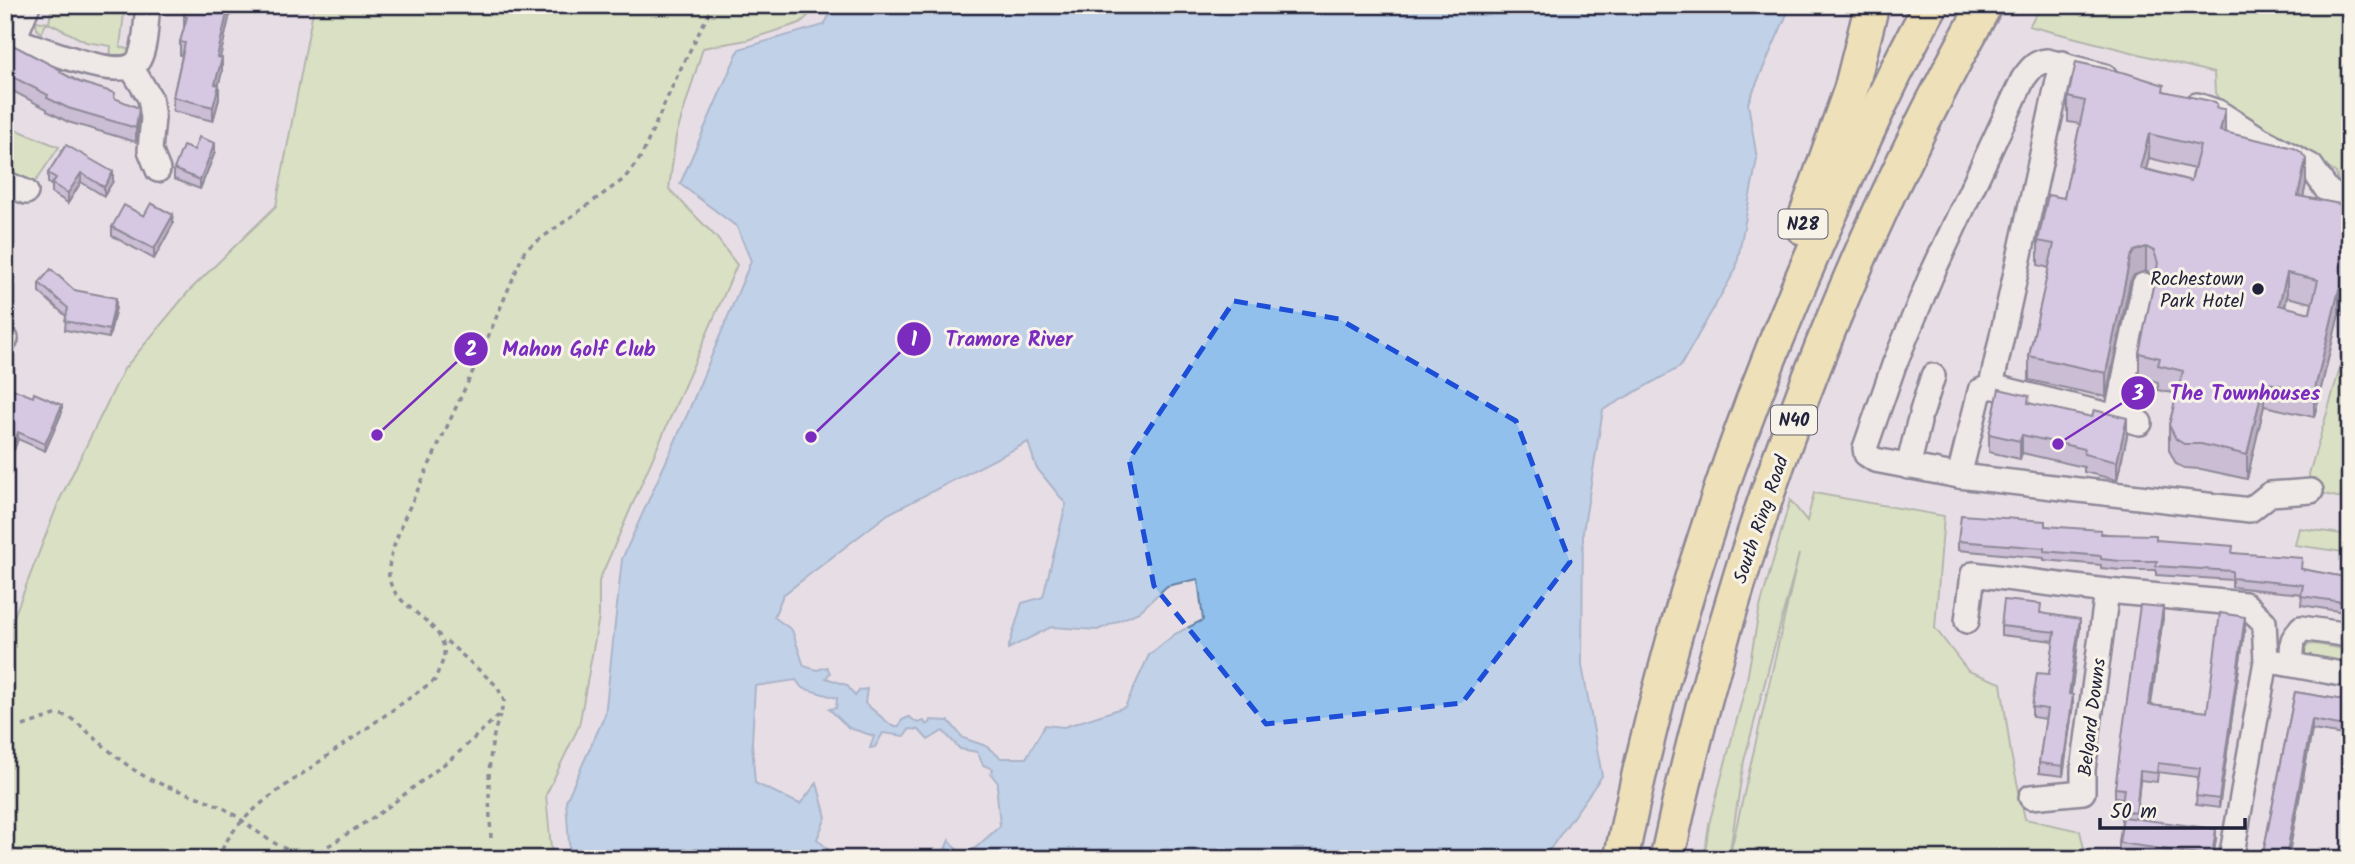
<svg xmlns="http://www.w3.org/2000/svg" width="2355" height="864" viewBox="0 0 2355 864" font-family="Kalam,sans-serif">
	<style>
		.green { fill: #c8e299; stroke: #75826a; stroke-width: 2; fill-rule: evenodd }
		.water { fill: #90c0eb; stroke: #6481a5; stroke-width: 2; fill-rule: evenodd }
		.lines { fill: none; stroke-linecap: round; stroke-linejoin: round }
		.minor-casing { stroke: #22223b; stroke-width: 28 }
		.highway-casing { stroke: #22223b; stroke-width: 38 }
		.path { stroke: #22223b; stroke-width: 3.5; stroke-dasharray: 5 5; stroke-linecap: butt }
		.minor { stroke: #f7f3e8; stroke-width: 23 }
		.highway { stroke: #f5e382; stroke-width: 33 }
		.wall { fill: #a695be; stroke: #22223b; stroke-width: 2; fill-rule: evenodd }
		.shaded-wall { fill: #87799b; stroke: #22223b; stroke-width: 2 }
		.building { fill: #c1addd; stroke: #22223b; stroke-width: 2; fill-rule: evenodd }
		.marked { fill: none; stroke: #1d4ed8; stroke-width: 5; stroke-dasharray: 14 9; stroke-linejoin: round }
		.poi-dot { fill: #22223b; stroke: #f7f3e8; stroke-width: 2.5 }
		.labels { text-anchor: middle; stroke-width: 6; stroke-linejoin: round; paint-order: stroke }
		.shield { fill: #f7f3e8; stroke: #62616f; stroke-width: 2 }
		.shield-label { font-size: 18px; font-weight: bold; fill: #22223b }
		.poi-label { font-size: 19px; fill: #22223b; stroke: #f7f3e8; text-anchor: end }
		.street-label { font-size: 19px; fill: #22223b; stroke: #f7f3e8 }
		.leader { fill: none; stroke: #7b2cbf; stroke-width: 2.5 }
		.callout-dot { fill: #7b2cbf; stroke: #f7f3e8; stroke-width: 2.5 }
		.mark-label { font-size: 21px; text-anchor: middle; font-weight: bold; fill: #fff }
		.callout-label { font-size: 21px; text-anchor: middle; font-weight: bold; fill: #7b2cbf; stroke: #f7f3e8; stroke-width: 6; stroke-linejoin: round; paint-order: stroke }
	</style>
	<rect width="100%" height="100%" fill="#e7dee5"/>
	<filter id="ink" filterUnits="userSpaceOnUse"><feTurbulence type="fractalNoise" baseFrequency=".0143" numOctaves="2"/><feDisplacementMap in="SourceGraphic" scale="14" xChannelSelector="R" yChannelSelector="G"/><feConvolveMatrix kernelMatrix="1 2 1 2 8 2 1 2 1" color-interpolation-filters="sRGB"/></filter>
	<g filter="url(#ink)">
		<g class="green">
			<path d="M52,5H125L120,47L132,50L131,56L110,60L111,46L86,42L51,24H46L41,33L37,30L36,21L49,23Z"/>
			<path d="M314,5H813L808,16L800,23L747,40L703,48L676,136L669,189L716,237L737,265L599,581V617L579,726L546,795L552,859H5V640L59,501L124,369L189,291L276,206Z"/>
			<path d="M2042,5H2350V192L2338,181L2336,173L2222,103L2215,93L2214,73L2029,26Z"/>
			<path d="M5,125L59,147L35,182L5,170Z"/>
			<path d="M2350,334V500L2311,491L2309,474Z"/>
			<path d="M1814,493L1944,516L1935,628L1968,671L2001,683L2011,754L2025,819L2080,831L2085,853L2064,859H1704L1709,824L1746,685L1759,611L1790,500L1807,521ZM1799,554L1731,850H1730L1744,761Z"/>
			<path d="M2299,528L2350,535V553L2295,545Z"/>
			<path d="M2315,644L2350,650V670L2300,663L2304,645Z"/>
		</g>
		<path class="water" d="M835,5H1791L1748,103L1757,159L1736,269L1680,367L1603,410L1583,532L1582,665L1602,776L1543,859H941L949,840L964,858L1000,826L997,794L998,783L991,774L993,769L983,765L977,752L960,749L943,731L928,740L919,730L910,729L904,736L883,733L875,747L870,748L874,736L849,728L829,709L836,708L837,698L802,688L796,680L755,686L752,743L755,783L800,804L817,783L826,817L817,839L836,857L834,859H570L566,801L605,715L622,559L687,415L751,261L737,227L680,184L739,49L824,25ZM1028,442L1036,467L1066,504L1043,597L1022,603L1008,649L1051,627L1098,630L1139,612L1167,586L1198,579L1203,620L1175,634L1149,655L1125,707L1064,727L1045,725L1026,758H1001L986,746L963,738L949,721L931,720L930,723L926,725L924,721L918,723L909,717L902,720L899,726H892L865,703L867,689L860,690L855,696L847,685L826,678L830,673L827,667L817,670L804,666L792,630L774,617L783,595L888,514Z"/>
		<g class="lines">
			<g class="minor-casing">
				<g id="minor">
					<path d="M5,37C30,42 125,87 139,59C146,47 146,20 148,5"/>
					<path d="M14,39L28,5"/>
					<path d="M131,67L150,98L153,118L150,150L158,170"/>
					<path d="M2105,76L2047,61C2034,62 2030,70 2023,79L1931,276L1894,365L1865,448L1866,454L1875,460L1959,476L2250,510L2270,494L2311,491"/>
					<path d="M2197,105L2218,112L2260,139L2311,166L2327,190L2350,206"/>
					<path d="M5,183L26,192"/>
					<path d="M5,338L6,339"/>
					<path d="M1991,386L2062,63"/>
					<path d="M1922,411L1933,376"/>
					<path d="M2116,418L2144,285"/>
					<path d="M1908,467L1919,422"/>
					<path d="M1959,476L1980,391L1991,386L2140,423"/>
					<path d="M1967,621L1973,574L2107,591L2245,604L2264,622L2266,661L2231,859"/>
					<path d="M2276,662L2347,675L2350,673"/>
					<path d="M2291,664L2293,640L2301,628L2350,635"/>
					<path d="M2031,797L2083,792V770L2107,591"/>
				</g>
			</g>
			<g class="highway-casing">
				<g id="highway">
					<path d="M1802,227L1851,89L1872,5"/>
					<path d="M1621,859C1665,635 1738,418 1832,210C1863,141 1894,71 1931,5"/>
					<path d="M1667,859C1730,560 1836,272 1985,5"/>
				</g>
			</g>
			<g class="path">
				<path d="M2349,334H2350"/>
				<path d="M23,726L58,714L69,717C96,736 119,764 150,779C174,791 202,796 225,809C254,826 278,855 314,855L380,813L456,755L501,713L504,701L497,686L443,638"/>
				<path d="M491,838C489,796 485,755 500,715"/>
				<path d="M218,859C228,832 246,816 268,798L435,680C437,673 441,666 443,660C453,622 393,611 389,577C387,559 398,536 404,519L479,358L525,250L624,179L641,157L677,76L713,5"/>
			</g>
			<use href="#minor" class="minor"/>
			<use href="#highway" class="highway"/>
		</g>
		<g class="wall">
			<path d="M186,5H232L220,57L222,72L218,85L219,99L213,121L173,111V97L182,56L180,55V42L184,29V16Z"/>
			<path d="M5,41L61,73L115,99L139,122L136,142L68,122L47,111V109L5,87Z"/>
			<path d="M2164,91L2217,108L2225,132L2306,184L2303,197L2350,206V316L2339,314L2314,417L2264,406L2247,479L2201,469L2184,468L2176,464L2169,450V425L2177,394L2158,390V382L2139,377V353L2155,278L2154,275L2146,271L2134,275L2130,282L2106,397L2029,380V356L2049,268L2038,265V241L2064,198L2080,124L2068,122V97ZM2149,158L2194,169L2191,181L2146,169ZM2287,297L2312,303L2310,313L2285,307Z"/>
			<path d="M66,145L113,181L104,196L81,182L68,203L52,193V186L48,183V173Z"/>
			<path d="M194,150L215,152L200,189L174,179V169Z"/>
			<path d="M144,216L173,224L154,259L112,236V227Z"/>
			<path d="M39,283L74,290L116,307L109,338L65,330L66,316L39,292Z"/>
			<path d="M5,386L62,412L45,451L18,439L14,450L5,446Z"/>
			<path d="M2029,403L2127,436L2117,480L2084,472V467L2022,453L2020,459L1989,452V434Z"/>
			<path d="M2045,526L2156,540L2233,553L2302,569L2350,578V613L2301,605L2302,594L2232,587V580L2156,575V570H2120L2101,568V565L2044,560V558L1958,550V541Z"/>
			<path d="M2041,613L2080,628L2071,695L2073,704L2063,776L2039,773V763L2046,719L2032,717V707L2049,674L2054,641L2001,635V626Z"/>
			<path d="M2163,617L2151,705L2207,712L2245,626L2219,808L2196,805L2198,777L2158,772L2157,782L2140,780L2136,818L2216,838L2213,859H2165L2119,852V843L2122,820H2121L2122,798L2115,797V788Z"/>
			<path d="M2295,692L2350,701V736L2312,730L2288,857L2262,859Z"/>
		</g>
		<g class="shaded-wall">
			<path d="M7,5H13L6,23V9Z"/>
			<path d="M229,5H232L217,71V57Z"/>
			<path d="M222,58V72L215,98V84Z"/>
			<path d="M219,85V99L213,121V107Z"/>
			<path d="M139,108V122L136,142V128Z"/>
			<path d="M2225,109V134L2220,131Z"/>
			<path d="M2149,134V158L2140,192V168Z"/>
			<path d="M215,143V152L200,189V180Z"/>
			<path d="M2306,159V184L2298,220V196Z"/>
			<path d="M113,172V181L104,196V187Z"/>
			<path d="M81,173V182L68,203V193Z"/>
			<path d="M173,215V224L154,259V249Z"/>
			<path d="M2146,247V271L2134,275L2130,282L2106,397V373L2130,258L2134,251Z"/>
			<path d="M2287,273V297L2279,330V305Z"/>
			<path d="M2339,289V314L2314,417V393Z"/>
			<path d="M116,298V307L109,338V330Z"/>
			<path d="M2264,382V406L2247,479V455Z"/>
			<path d="M62,405V412L45,451V444Z"/>
			<path d="M2127,418V436L2117,480V462Z"/>
			<path d="M18,432V439L14,450V443Z"/>
			<path d="M2022,435V453L2020,459V441Z"/>
			<path d="M2163,607V617L2149,714V705Z"/>
			<path d="M2245,617V626L2219,808V799Z"/>
			<path d="M2080,619V628L2069,704V694Z"/>
			<path d="M2073,695V704L2063,776V766Z"/>
			<path d="M2312,720V730L2288,859H2286Z"/>
			<path d="M2140,771V780L2136,822V813Z"/>
			<path d="M2216,829V838L2213,859H2212Z"/>
		</g>
		<g class="building">
			<path d="M186,5H229L217,57L222,58L215,84L219,85L213,107L173,97L185,43L180,42L187,17L184,16Z"/>
			<path d="M5,41L61,70L60,72L79,82L115,93L114,98L139,108L136,128L68,108L47,98L48,95L5,73Z"/>
			<path d="M2076,62L2126,73L2164,85L2163,91L2215,102L2217,104L2216,108L2225,109L2220,131L2294,148L2301,152L2306,159L2298,196L2350,206V292L2339,289L2314,393L2264,382L2247,455L2201,444H2184L2176,439L2169,425L2183,371L2158,365L2160,358L2139,353L2158,263L2154,251L2146,247L2134,251L2130,258L2106,373L2029,356L2054,244L2038,241L2048,195L2064,198L2085,101L2068,97ZM2149,134L2200,146L2191,181L2140,168ZM2287,273L2318,280L2310,313L2279,305Z"/>
			<path d="M199,137L215,143L200,180L174,169L183,146L194,150Z"/>
			<path d="M66,145L113,172L104,187L81,173L68,193L52,184L56,178L48,173Z"/>
			<path d="M151,203L173,215L154,249L112,227L124,205L144,216Z"/>
			<path d="M51,269L74,290L116,298L109,330L65,321L68,308L39,283Z"/>
			<path d="M5,386L33,397L34,393L62,405L45,444L18,432L14,443L5,439Z"/>
			<path d="M1999,389L2029,396L2028,403L2092,417L2094,410L2127,418L2117,462L2084,454L2085,449L2022,435L2020,441L1989,434Z"/>
			<path d="M1961,515L2045,521V526L2101,530V534L2156,535V540L2233,546L2232,553L2302,558L2301,569L2350,578V603L2301,596L2303,585L2232,578V571L2156,566L2157,561H2120L2101,559V556L2044,551V548L1958,541Z"/>
			<path d="M2004,600L2041,604L2040,613L2080,619L2069,694L2073,695L2063,766L2039,763L2047,709L2032,707L2037,673L2049,674L2055,632L2001,626Z"/>
			<path d="M2140,605L2163,607L2149,705L2207,712L2220,613L2245,617L2219,799L2196,796L2200,768L2158,763L2157,773L2140,771L2136,813L2121,810L2124,789L2115,788Z"/>
			<path d="M2295,692L2350,701V727L2312,720L2286,857L2298,859H2262Z"/>
			<path d="M2123,817L2216,829L2212,856L2119,843Z"/>
			<path d="M2350,846V859H2347Z"/>
		</g>
	</g>
	<path d="M0 0H2355V864H0ZM1234,301L1339,319L1516,421L1570,562L1462,703L1266,724L1154,586L1129,459Z" fill="#e7dee5" fill-opacity=".55" fill-rule="evenodd"/>
	<path class="marked" d="M1234,301L1339,319L1516,421L1570,562L1462,703L1266,724L1154,586L1129,459Z"/>
	<circle class="poi-dot" cx="2258" cy="289" r="7"/>
	<g class="labels">
		<g class="shield">
			<rect x="1778.5" y="209.5" width="49" height="29" rx="5"/>
			<rect x="1771" y="405.5" width="46" height="29" rx="5"/>
		</g>
		<g class="shield-label">
			<text x="1803" y="230">N28</text>
			<text x="1794" y="426">N40</text>
		</g>
		<g class="poi-label">
			<text x="2244" y="285">Rochestown<tspan x="2244" dy="22">Park Hotel</tspan></text>
		</g>
		<g class="street-label">
			<text transform="translate(1760 519) rotate(-71)" y="7">South Ring Road</text>
			<text transform="translate(2091 717) rotate(-83)" y="7">Belgard Downs</text>
		</g>
	</g>
	<path class="leader" d="M811 437L914 339M377 435L471 349M2058 444L2138 393"/>
	<g class="callout-dot">
		<circle cx="811" cy="437" r="7"/>
		<circle cx="377" cy="435" r="7"/>
		<circle cx="2058" cy="444" r="7"/>
		<circle cx="914" cy="339" r="18"/>
		<circle cx="471" cy="349" r="18"/>
		<circle cx="2138" cy="393" r="18"/>
	</g>
	<g class="mark-label">
		<text x="914" y="346">1</text>
		<text x="471" y="356">2</text>
		<text x="2138" y="400">3</text>
	</g>
	<g class="callout-label">
		<text x="1009" y="346">Tramore River</text>
		<text x="579" y="356">Mahon Golf Club</text>
		<text x="2245" y="400">The Townhouses</text>
	</g>
	<rect width="2355" height="864" fill="none" stroke="#f7f3e8" stroke-width="28"/>
	<rect x="14" y="14" width="2327" height="836" fill="none" stroke="#22223b" stroke-width="2.5" filter="url(#ink)"/>
	<path d="M2100 818v10h145v-10" fill="none" stroke="#22223b" stroke-width="3.5"/>
	<text x="2110" y="818" font-size="21" fill="#22223b" stroke="#f7f3e8" stroke-width="5" paint-order="stroke">50 m</text>
</svg>
